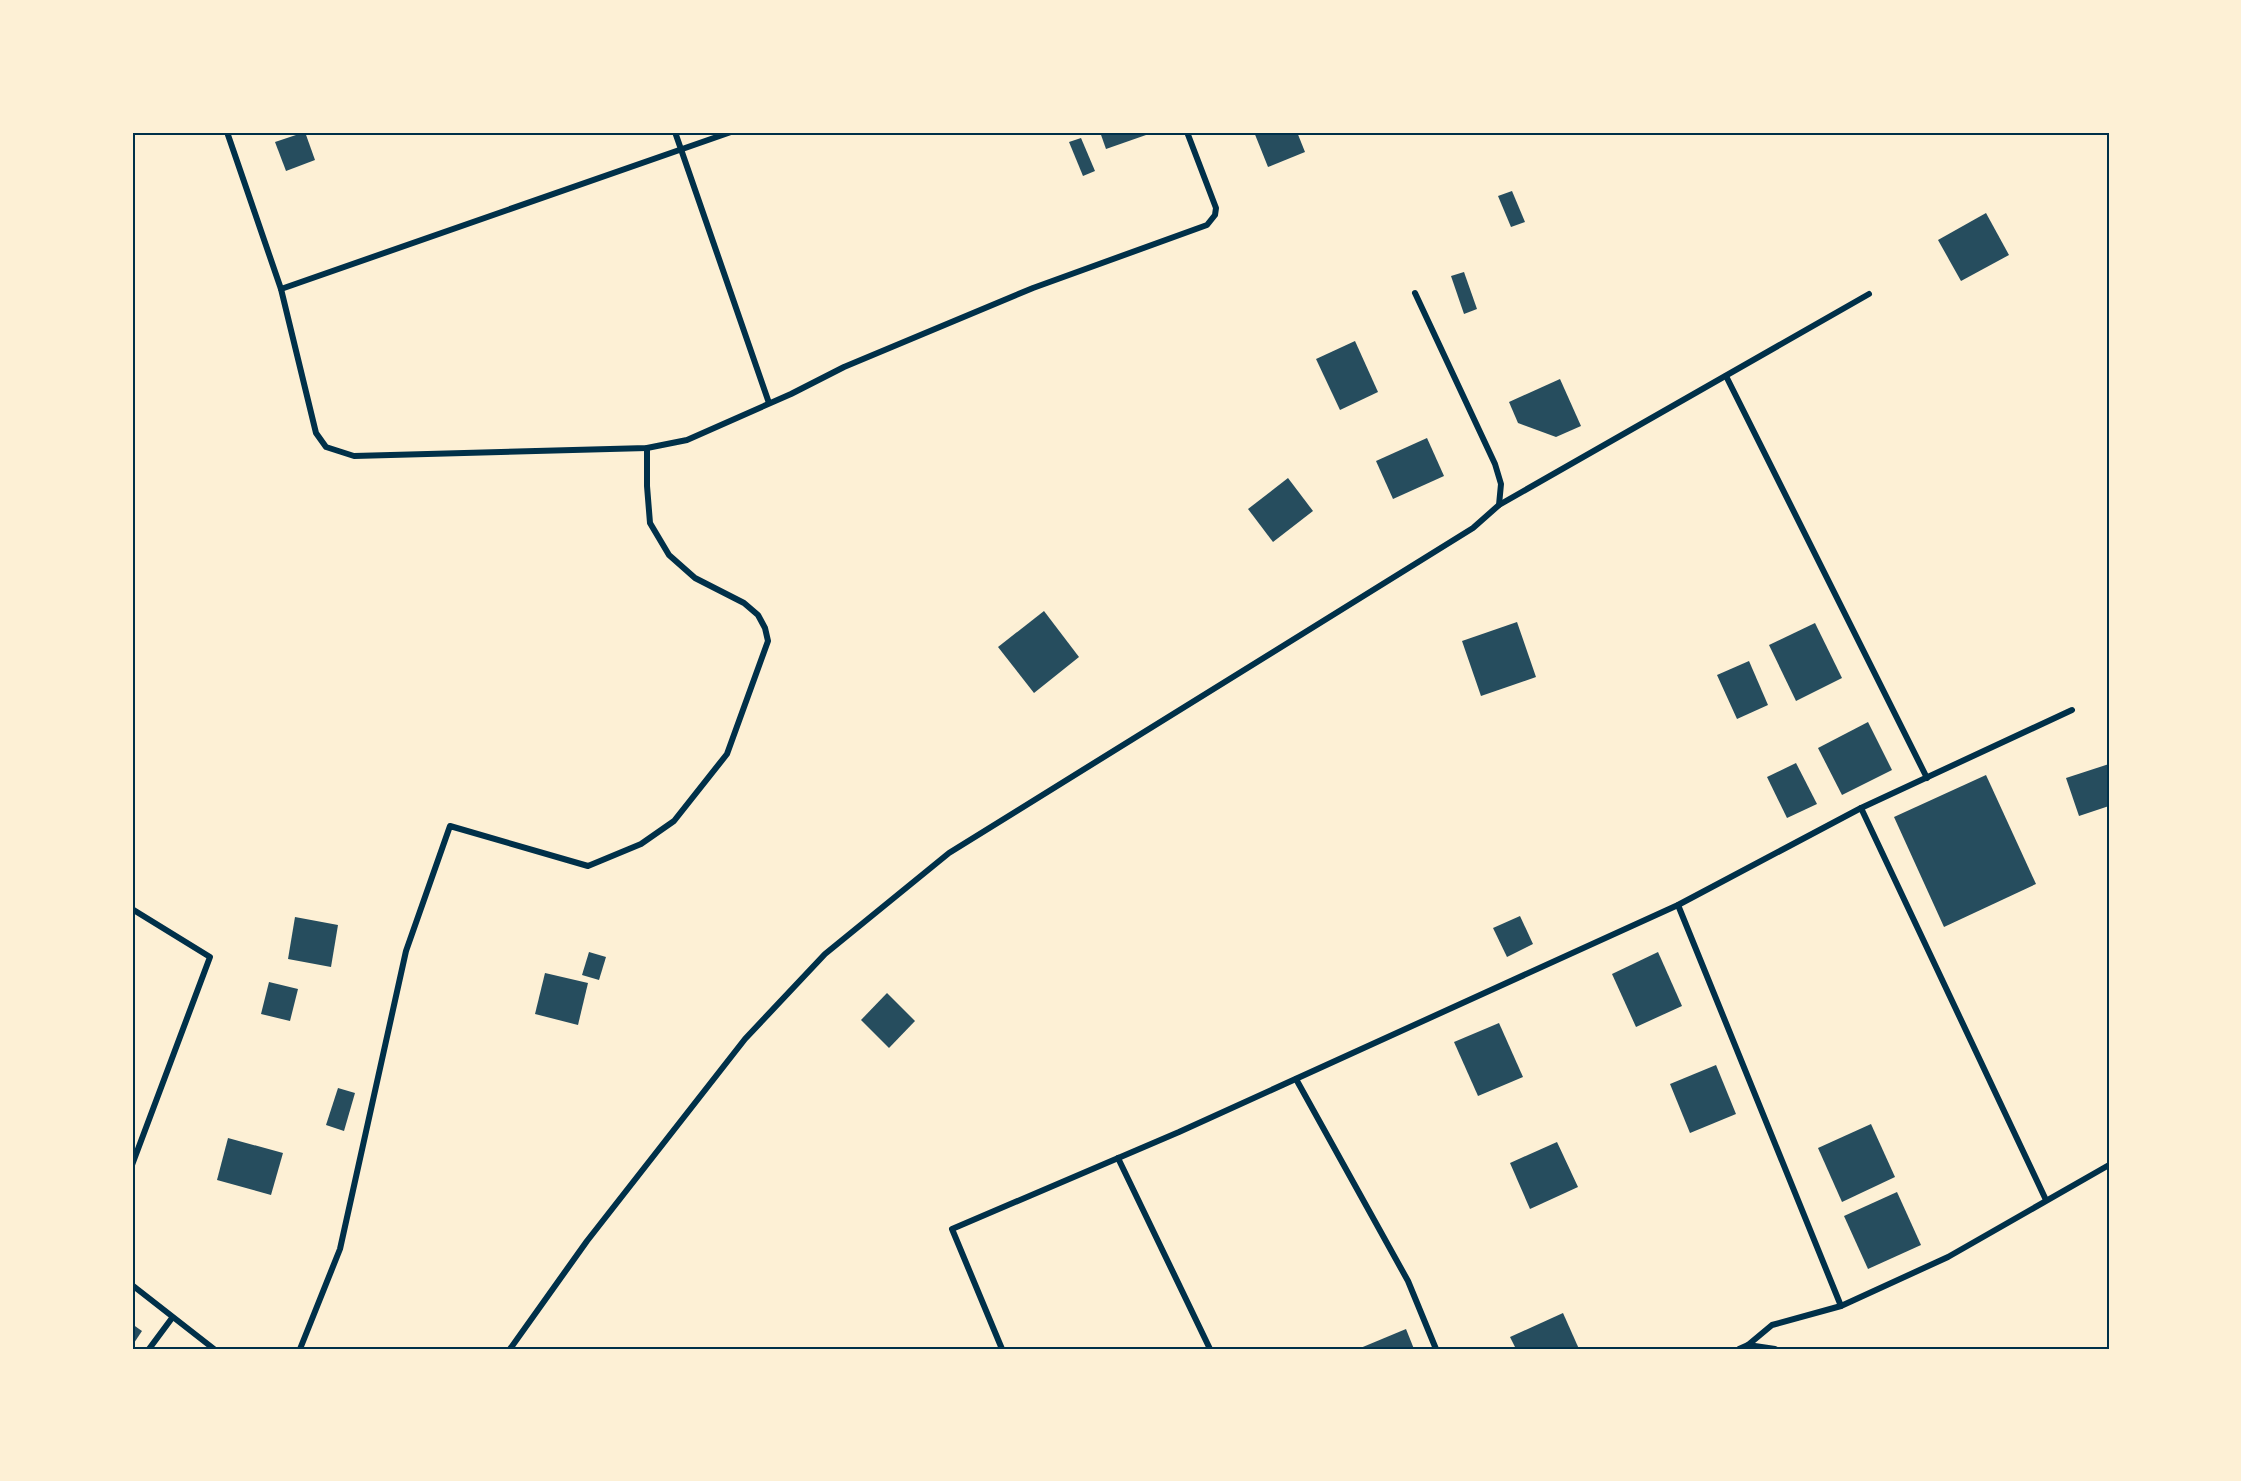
<svg xmlns="http://www.w3.org/2000/svg" width="2241" height="1481" viewBox="0 0 2241 1481" font-family="Arial,sans-serif">
	<style>
		.building { fill: #264d5e }
		.lines { fill: none; stroke-linecap: round; stroke-linejoin: round }
		.minor { stroke: #003049; stroke-width: 6 }
		.neatline { fill: none; stroke: #003049; stroke-width: 2 }
	</style>
	<rect width="100%" height="100%" fill="#fdf0d5"/>
	<g class="building">
		<path d="M305,132L315,160L286,171L275,142Z"/>
		<path d="M1100,132H1145L1146,135L1106,149Z"/>
		<path d="M1254,132H1297L1305,152L1268,167Z"/>
		<path d="M1081,138L1095,171L1083,176L1069,142Z"/>
		<path d="M1512,191L1525,222L1511,227L1498,196Z"/>
		<path d="M1986,213L2009,255L1961,281L1938,240Z"/>
		<path d="M1464,272L1477,309L1464,314L1451,276Z"/>
		<path d="M1355,341L1378,392L1340,410L1316,359Z"/>
		<path d="M1560,379L1581,426L1556,437L1518,423L1509,402Z"/>
		<path d="M1427,438L1444,476L1393,499L1376,461Z"/>
		<path d="M1288,478L1313,511L1273,542L1248,509Z"/>
		<path d="M1044,611L1079,657L1034,693L998,647Z"/>
		<path d="M1517,622L1536,677L1481,696L1462,641Z"/>
		<path d="M1815,623L1842,678L1796,701L1769,645Z"/>
		<path d="M1749,661L1768,705L1737,719L1717,675Z"/>
		<path d="M1868,722L1892,770L1842,795L1818,748Z"/>
		<path d="M1796,763L1817,804L1787,818L1767,777Z"/>
		<path d="M2109,764V806L2079,816L2066,778Z"/>
		<path d="M1986,775L2036,884L1944,927L1894,817Z"/>
		<path d="M1520,916L1533,944L1507,957L1493,928Z"/>
		<path d="M295,917L338,925L331,967L288,959Z"/>
		<path d="M589,952L606,957L599,980L582,975Z"/>
		<path d="M1658,952L1682,1006L1636,1027L1612,974Z"/>
		<path d="M545,973L588,983L578,1025L535,1014Z"/>
		<path d="M269,982L298,989L290,1021L261,1014Z"/>
		<path d="M887,993L915,1021L889,1048L861,1020Z"/>
		<path d="M1499,1023L1523,1077L1478,1096L1454,1042Z"/>
		<path d="M1716,1065L1736,1114L1690,1133L1670,1084Z"/>
		<path d="M338,1088L355,1093L344,1131L326,1125Z"/>
		<path d="M1871,1124L1895,1177L1842,1202L1818,1148Z"/>
		<path d="M228,1138L283,1153L271,1195L217,1180Z"/>
		<path d="M1557,1142L1578,1187L1530,1209L1510,1163Z"/>
		<path d="M1897,1192L1921,1245L1868,1269L1844,1216Z"/>
		<path d="M1563,1313L1579,1349H1516L1510,1337Z"/>
		<path d="M132,1324L142,1331L132,1346Z"/>
		<path d="M1406,1329L1414,1349H1358Z"/>
	</g>
	<g class="lines">
		<g class="minor">
			<path d="M227,132L281,289L316,433L326,447L354,456L647,448L687,440L791,394L844,367L1033,288L1207,225L1215,215L1216,208L1187,132"/>
			<path d="M675,132L769,403"/>
			<path d="M281,289L731,132"/>
			<path d="M1726,376L1927,778"/>
			<path d="M1499,505L1869,294"/>
			<path d="M1861,808L2046,1200"/>
			<path d="M1678,905L1841,1306"/>
			<path d="M132,909L210,957L132,1165"/>
			<path d="M1296,1079L1408,1281L1436,1349"/>
			<path d="M1118,1158L1210,1349"/>
			<path d="M132,1285L214,1349"/>
			<path d="M1748,1345L1775,1349"/>
			<path d="M149,1349L172,1318"/>
			<path d="M300,1349L340,1249L406,951L450,826L588,866L641,844L674,821L727,754L768,641L765,628L758,615L744,603L695,578L669,555L650,523L647,486V448"/>
			<path d="M510,1349L587,1241L745,1039L825,954L949,853L1473,528L1499,505L1501,484L1495,464L1415,293"/>
			<path d="M1002,1349L952,1229L1179,1132L1678,905L1861,808L2072,710"/>
			<path d="M1739,1349L1748,1345L1772,1325L1841,1306L1948,1257L2109,1165"/>
		</g>
	</g>
	<rect width="2241" height="1481" fill="none" stroke="#fdf0d5" stroke-width="267"/>
	<rect x="134" y="134" width="1974" height="1214" class="neatline"/>
</svg>
